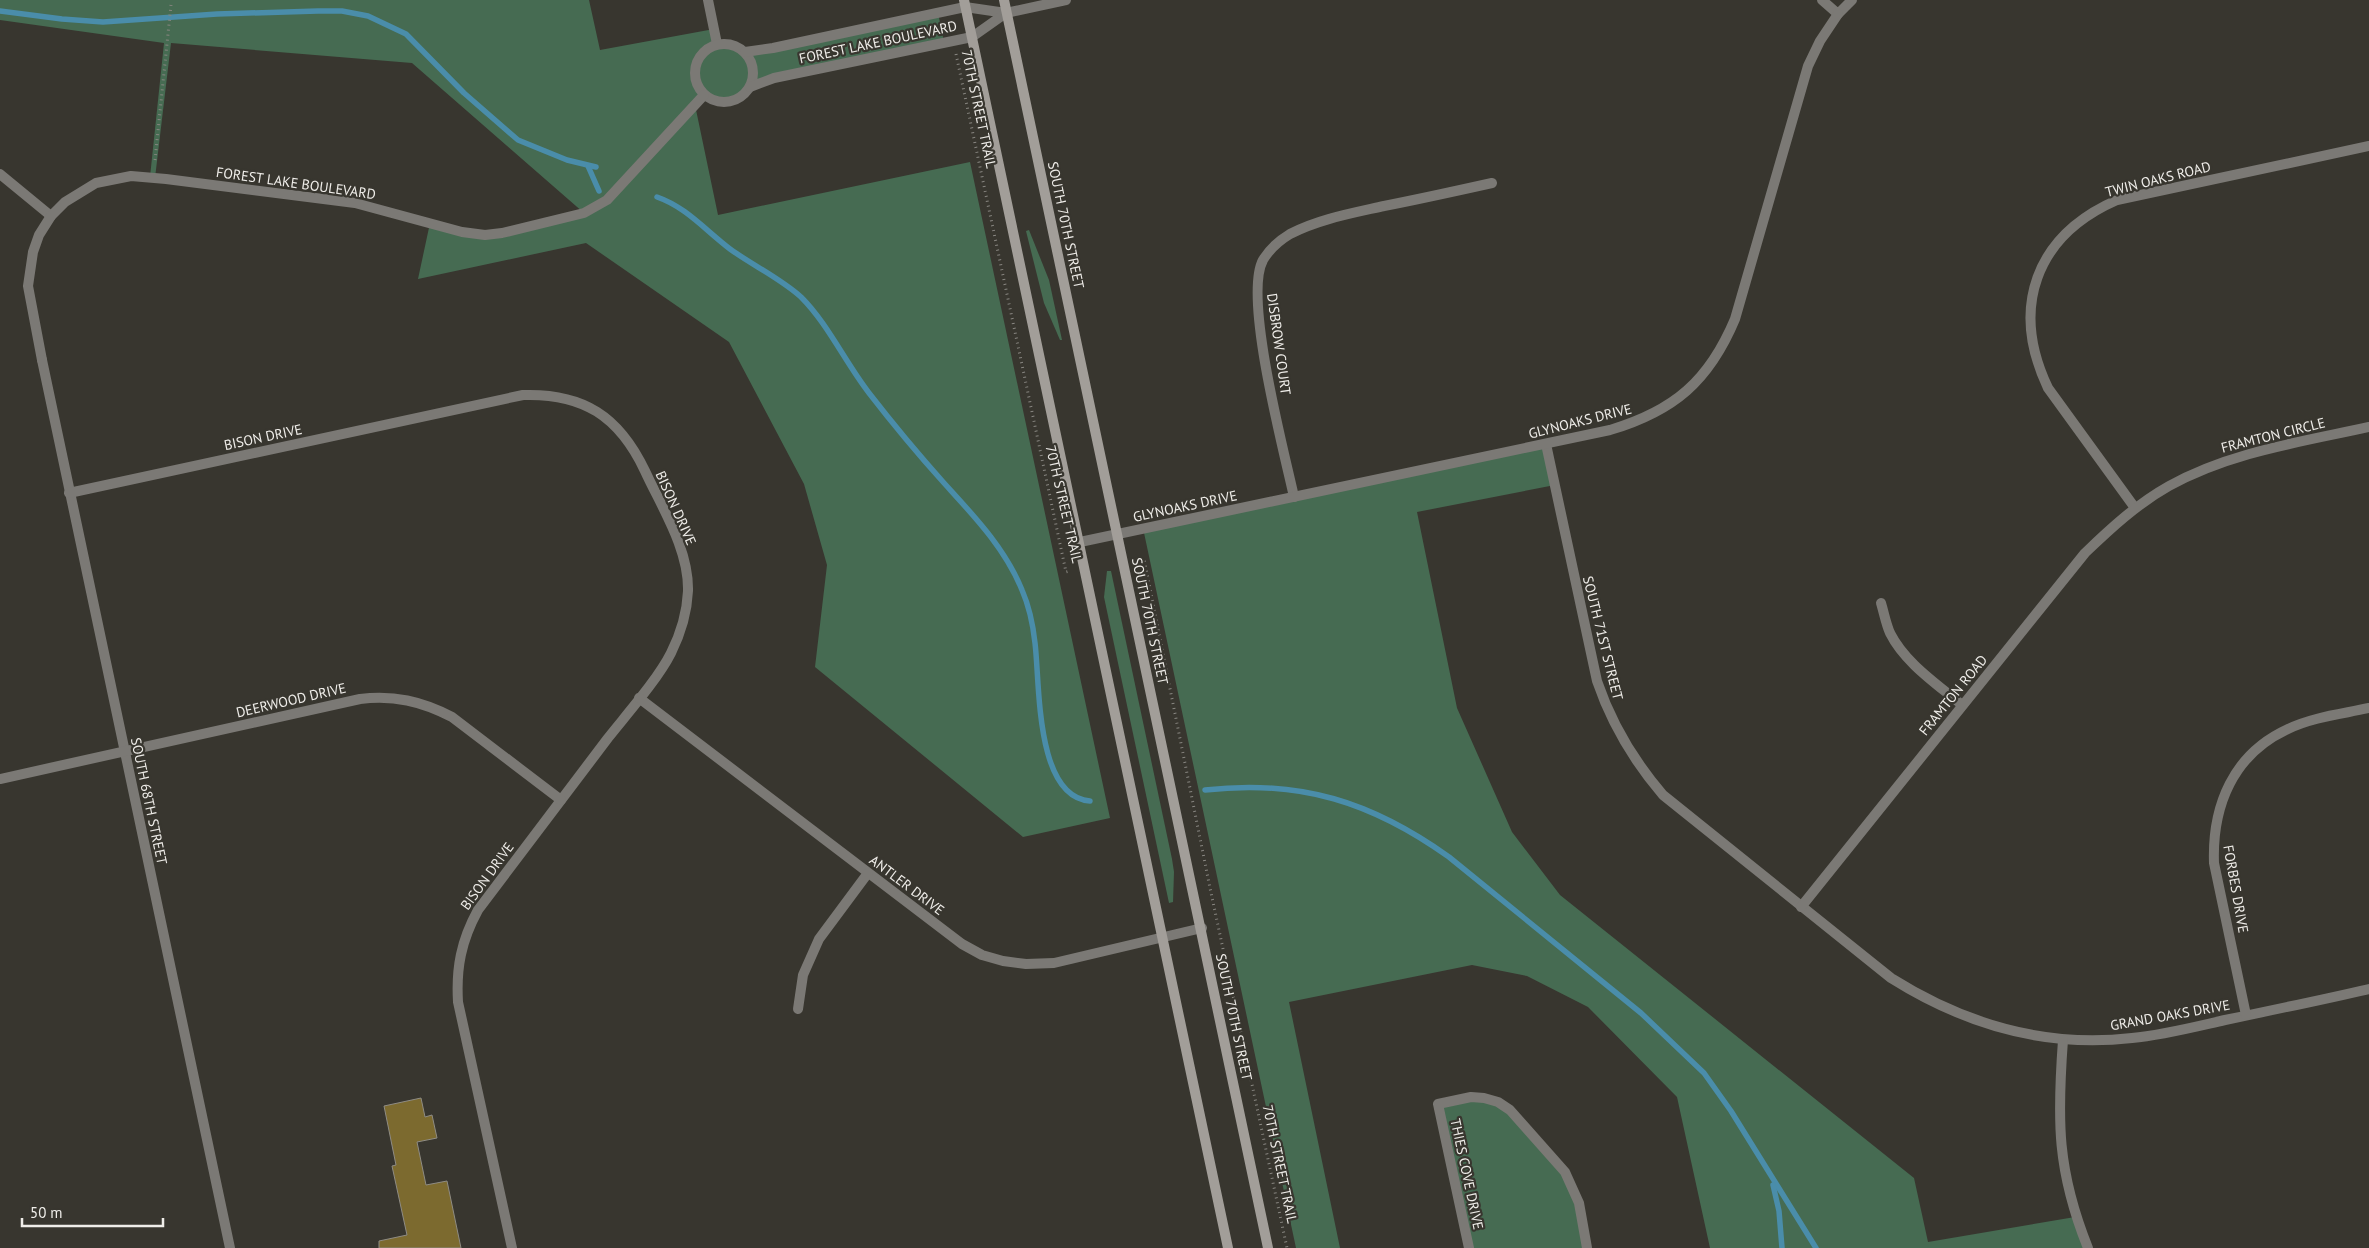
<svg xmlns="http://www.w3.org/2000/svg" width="2369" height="1248" viewBox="0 0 2369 1248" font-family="'PT Sans',sans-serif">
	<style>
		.green { fill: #466b52 }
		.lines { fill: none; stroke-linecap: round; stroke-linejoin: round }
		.stream { stroke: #4a8daa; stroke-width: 5.5 }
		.building { fill: #7c6a2f; stroke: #8f8c84 }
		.path { stroke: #888681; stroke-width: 3; stroke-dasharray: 1 4; stroke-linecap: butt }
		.service { stroke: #7b7975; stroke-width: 10 }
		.minor { stroke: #7b7975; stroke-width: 10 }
		.tertiary { stroke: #7b7975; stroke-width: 10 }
		.secondary { stroke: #a29e99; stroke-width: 10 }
		.labels { text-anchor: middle; stroke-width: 4.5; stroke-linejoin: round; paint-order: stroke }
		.street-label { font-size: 14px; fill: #efede9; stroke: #38362f }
	</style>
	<rect width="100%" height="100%" fill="#38362f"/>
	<g class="green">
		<path d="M0,0H589L600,50L714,29L717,44H731L745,52L938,13L944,42L750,87C738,103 721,106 704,95L695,105L718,215L970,162L1110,818L1023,837L815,667L827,565L804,484L729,342L586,243L418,279L430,223L485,235L584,213L412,63L171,43L155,178L150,177L164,43L0,20Z"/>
		<path d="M1029,230L1049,280L1062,340H1060L1044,303L1026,231Z"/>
		<path d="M1546,444L1555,485L1417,512L1457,708L1512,832L1560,895L1914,1178L1928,1242L2075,1217L2088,1248H1710L1677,1097L1588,1007L1527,976L1472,965L1289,1002L1340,1248H1296L1143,528Z"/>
		<path d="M1107,571H1111L1172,859L1174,872L1173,902L1169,903L1104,597Z"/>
		<path d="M1471,1097L1498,1102L1566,1172L1587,1248H1469L1438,1104Z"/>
	</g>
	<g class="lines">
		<g class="stream">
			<path d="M0,11L62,19L103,22L217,14L318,11H342L368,16L406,34L464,93L518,140L567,160L596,167"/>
			<path d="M588,166L599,191"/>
			<path d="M657,197C686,207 705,230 730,249C752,265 780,278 801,297C828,324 845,362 869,393C893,424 918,454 944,483C974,516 1005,548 1022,590C1029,606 1033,625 1035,643C1040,683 1035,797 1090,801"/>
			<path d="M1205,790C1300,779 1372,802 1449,857L1641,1013L1704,1073L1731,1111L1816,1248"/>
			<path d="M1773,1185L1779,1211L1782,1248"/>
		</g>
	</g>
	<path class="building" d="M421,1098L425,1117L432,1115L437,1138L417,1142L426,1185L447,1181L461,1248H379V1241L407,1235L392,1166L396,1165L384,1106Z"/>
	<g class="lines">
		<g class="path">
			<path d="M956,54L1066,572L1070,571"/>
			<path d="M155,160L171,5"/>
			<path d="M1136,560L1144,559L1210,888L1287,1248"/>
		</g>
		<g class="service">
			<path d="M708,0L717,44"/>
			<circle cx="724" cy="73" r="29"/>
			<path d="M745,52L773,48L965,7"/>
			<path d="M750,87L774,78L972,37"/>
			<path d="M0,174L51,216"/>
			<path d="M42,360L28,286L33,252L39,235L51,216L65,202L96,183L131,176L166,179L355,203L462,232L485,235L502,233L584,213L607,200L704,95"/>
		</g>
		<g class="minor">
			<path d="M1822,0L1838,14L1852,0"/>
			<path d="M965,7L1006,13L1066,0"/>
			<path d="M972,37L1006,13"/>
			<path d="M42,360L230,1248"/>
			<path d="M1546,444L1597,681C1612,725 1633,760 1663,795L1891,978C1964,1024 2045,1048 2132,1038C2163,1035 2194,1027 2225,1020C2273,1010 2321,1000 2369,989"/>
			<path d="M69,493L523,395C583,393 619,416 645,471C662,508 689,549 688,591C687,613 681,633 671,653C658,679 627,714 608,738C565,795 521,853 478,910C461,941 456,968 458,1002L512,1248"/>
			<path d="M1294,497C1284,451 1243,297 1263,260C1269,250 1280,240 1290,234C1319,219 1353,213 1384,206C1420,199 1456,191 1492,183"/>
			<path d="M2135,508L2048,388C2010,308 2035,236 2117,200L2369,146"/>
			<path d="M1881,603C1884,613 1886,624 1890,633C1905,663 1937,684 1962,705"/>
			<path d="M639,698L962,944L982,955L1003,961L1026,964L1054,963L1202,928"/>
			<path d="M0,779L360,699C394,695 421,701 452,717L561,800"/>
			<path d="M1801,907L2085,553C2111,528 2137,504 2169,486C2230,452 2301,442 2369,427"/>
			<path d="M798,1009L803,975L819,939L868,873"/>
			<path d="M2246,1015L2214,863C2212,806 2233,754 2288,729C2313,717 2342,714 2369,708"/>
			<path d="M2063,1040C2057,1121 2057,1171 2088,1248"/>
			<path d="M1469,1248L1438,1104L1471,1097L1484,1098L1498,1102L1510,1110L1565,1172L1579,1203L1587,1248"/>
		</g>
		<path class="tertiary" d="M1080,542L1610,430C1674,411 1709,381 1735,319L1808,66L1820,41L1838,14"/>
		<g class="secondary">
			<path d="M964,0L1228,1248"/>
			<path d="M1004,0L1268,1248"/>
		</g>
	</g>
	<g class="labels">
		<g class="street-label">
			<text transform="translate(878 42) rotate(-12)" y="5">FOREST LAKE BOULEVARD</text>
			<text transform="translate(979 109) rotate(78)" y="5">70TH STREET TRAIL</text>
			<text transform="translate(2158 179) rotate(-14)" y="5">TWIN OAKS ROAD</text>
			<text transform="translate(296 183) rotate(8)" y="5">FOREST LAKE BOULEVARD</text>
			<text transform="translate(1066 225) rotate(78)" y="5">SOUTH 70TH STREET</text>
			<text transform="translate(1279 344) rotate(82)" y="5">DISBROW COURT</text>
			<text transform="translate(1580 421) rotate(-14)" y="5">GLYNOAKS DRIVE</text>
			<text transform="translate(2273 435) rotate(-14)" y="5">FRAMTON CIRCLE</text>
			<text transform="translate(263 437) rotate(-12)" y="5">BISON DRIVE</text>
			<text transform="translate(1064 504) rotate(77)" y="5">70TH STREET TRAIL</text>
			<text transform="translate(1185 506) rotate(-12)" y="5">GLYNOAKS DRIVE</text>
			<text transform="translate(676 508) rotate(66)" y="5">BISON DRIVE</text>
			<text transform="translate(1150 621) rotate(78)" y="5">SOUTH 70TH STREET</text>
			<text transform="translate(1603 638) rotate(76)" y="5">SOUTH 71ST STREET</text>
			<text transform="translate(1953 695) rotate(-51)" y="5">FRAMTON ROAD</text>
			<text transform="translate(291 700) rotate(-13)" y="5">DEERWOOD DRIVE</text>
			<text transform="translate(149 801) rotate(78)" y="5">SOUTH 68TH STREET</text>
			<text transform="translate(487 876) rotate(-54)" y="5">BISON DRIVE</text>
			<text transform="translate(907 885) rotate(37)" y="5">ANTLER DRIVE</text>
			<text transform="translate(2236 889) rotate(80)" y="5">FORBES DRIVE</text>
			<text transform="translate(2170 1015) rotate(-10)" y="5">GRAND OAKS DRIVE</text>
			<text transform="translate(1234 1017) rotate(78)" y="5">SOUTH 70TH STREET</text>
			<text transform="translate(1280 1164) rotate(78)" y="5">70TH STREET TRAIL</text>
			<text transform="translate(1467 1174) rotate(78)" y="5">THIES COVE DRIVE</text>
		</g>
	</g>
	<path d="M22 1218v8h141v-8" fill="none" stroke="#efede9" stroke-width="2.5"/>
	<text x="30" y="1218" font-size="15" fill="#efede9" stroke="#38362f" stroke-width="4" paint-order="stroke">50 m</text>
</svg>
